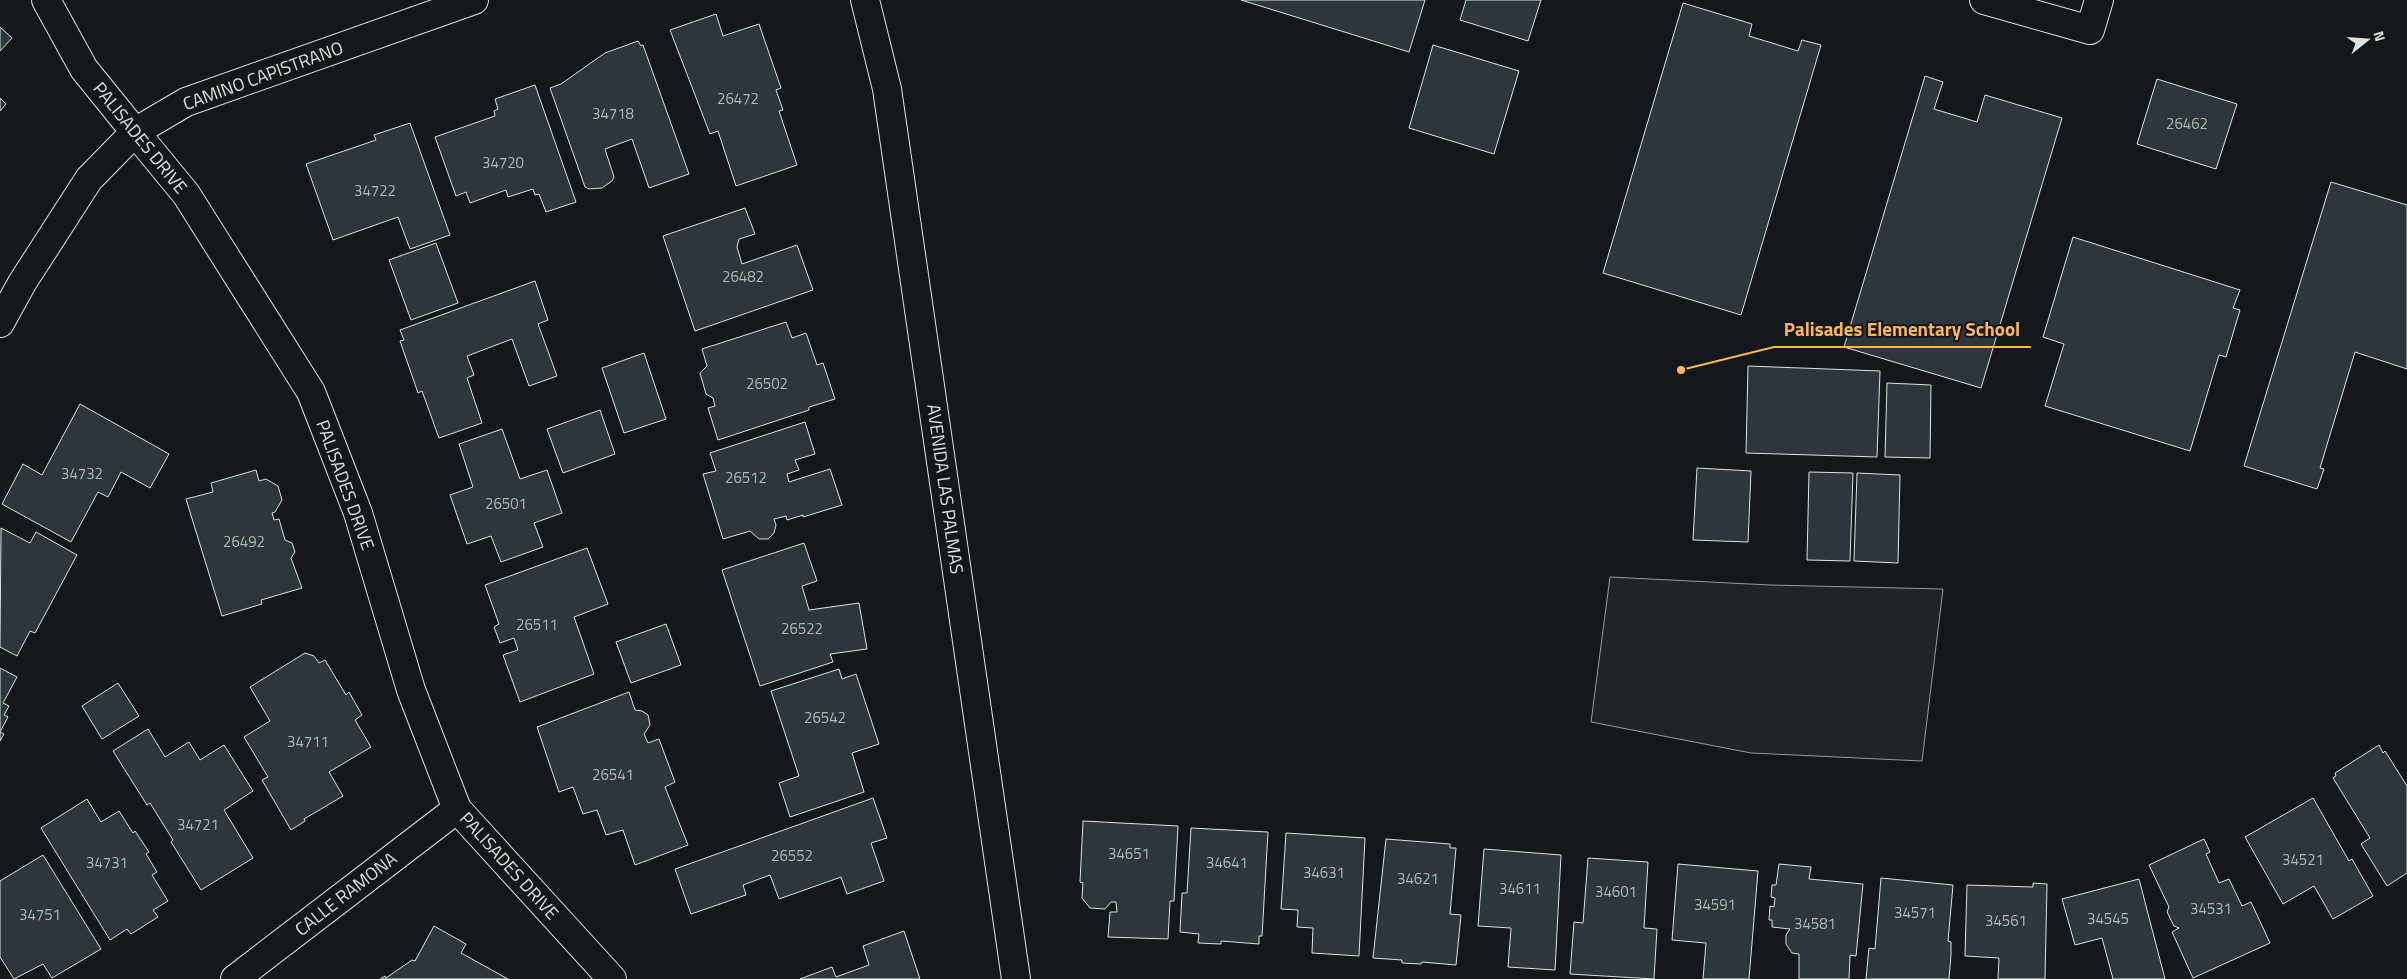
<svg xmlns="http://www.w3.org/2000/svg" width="2407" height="979" viewBox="0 0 2407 979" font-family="'Titillium Web',sans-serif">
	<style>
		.green { fill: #202428; stroke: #939e99 }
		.building { fill: #2c363c; stroke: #d8e6dc }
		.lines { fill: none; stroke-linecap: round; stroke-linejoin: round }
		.minor-casing { stroke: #d8e6dc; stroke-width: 30 }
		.major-casing { stroke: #d8e6dc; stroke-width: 30 }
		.minor { stroke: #14181c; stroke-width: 28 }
		.major { stroke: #14181c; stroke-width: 28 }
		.labels { text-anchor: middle; stroke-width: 4; stroke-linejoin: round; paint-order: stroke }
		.number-label { font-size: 15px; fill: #adbab4 }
		.street-label { font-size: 18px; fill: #d8e6dc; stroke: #14181c }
		.leader { fill: none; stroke: #ffb74d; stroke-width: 2 }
		.callout-dot { fill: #ffb74d; stroke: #14181c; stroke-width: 2 }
		.callout-label { font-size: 19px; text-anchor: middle; font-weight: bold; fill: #ffb74d; stroke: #14181c; stroke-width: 4; stroke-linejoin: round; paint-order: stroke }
	</style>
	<rect width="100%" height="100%" fill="#14181c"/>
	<path class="green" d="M1610,577L1770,585L1943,589L1922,761L1751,753L1591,722Z"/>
	<g class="building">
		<path d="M1241,0H1425L1409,52Z"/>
		<path d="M1466,0H1541L1528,41L1460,20Z"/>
		<path d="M1683,3L1752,24L1749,36L1798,51L1802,40L1821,45L1741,315L1603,273Z"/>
		<path d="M716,14L723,36L759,24L781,88L776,90L783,110L779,111L797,165L736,186L718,131L710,134L670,30Z"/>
		<path d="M0,27L12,38L0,51Z"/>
		<path d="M638,41L641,46L643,45L689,174L649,188L632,139L605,149L614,177L612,181L602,188L589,189L585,187L550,88L561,84L605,53Z"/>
		<path d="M1433,45L1519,71L1494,154L1409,128Z"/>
		<path d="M1925,76L1943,82L1934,109L1977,122L1985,95L2062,118L1981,388L1844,347Z"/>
		<path d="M2157,79L2237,104L2216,169L2137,144Z"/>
		<path d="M535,85L576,202L546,212L539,194L535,195L533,189L508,197L506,190L470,203L466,192L456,196L435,137L495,116L494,111L498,109L495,99Z"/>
		<path d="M0,98L6,104L0,111Z"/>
		<path d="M410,123L450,235L410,249L398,217L333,240L306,164L376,140L374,135Z"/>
		<path d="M2331,182L2407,205V369L2355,352L2320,468L2324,469L2317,489L2244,466Z"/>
		<path d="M745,208L755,234L739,239L737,247L742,264L797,245L813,290L695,331L663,236Z"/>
		<path d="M2073,237L2240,290L2233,308L2240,310L2226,357L2219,355L2190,451L2045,406L2064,344L2043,337Z"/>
		<path d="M436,243L458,303L411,320L389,260Z"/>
		<path d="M535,281L548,320L538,324L557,376L529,386L512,339L467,356L474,375L467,378L482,423L439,438L422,391L418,393L400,341L404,340L400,330Z"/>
		<path d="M786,322L792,338L806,333L817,365L823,363L835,399L809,407V410L718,440L708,408L715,406L713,398L706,394L700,373L707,366L702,349Z"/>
		<path d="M644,353L666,419L624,433L602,368Z"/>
		<path d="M1748,366L1880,371L1877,457L1746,453Z"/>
		<path d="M1887,383L1931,385L1930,458L1885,457Z"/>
		<path d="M80,404L169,454L150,488L121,472L108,497L98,492L71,542L2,504L23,464L42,475Z"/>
		<path d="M600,410L615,454L563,473L547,429Z"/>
		<path d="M805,422L815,454L795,460L799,470L787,474L789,482L830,469L842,505L803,517V515L787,520L786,516L774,519L776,525L774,533L768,539H759L750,531L723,539L703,474L716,471L710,453Z"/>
		<path d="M502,429L520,479L547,470L562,513L534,523L543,547L501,562L491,536L467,544L450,495L473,487L459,444Z"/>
		<path d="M1697,468L1751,471L1748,542L1693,540Z"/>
		<path d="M256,470L259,481L266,479L278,486L282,500L275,512L272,513L274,520L279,519L285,540L292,543L295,552L291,558L302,588L261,600L262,604L222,616L186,499L213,492L211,483Z"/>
		<path d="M1809,472L1853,473L1850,561L1807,560Z"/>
		<path d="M1857,473L1900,475L1898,563L1854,561Z"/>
		<path d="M1,528L30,543L36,532L77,555L35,633L30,631L17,656L0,647Z"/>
		<path d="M804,543L817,581L802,586L809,610L859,603L867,649L830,654L833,662L760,686L722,570Z"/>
		<path d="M587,548L608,604L574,617L594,674L520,702L503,655L518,650L514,638L500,643L494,627L499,624L485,585Z"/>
		<path d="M666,624L681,665L631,683L616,642Z"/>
		<path d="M305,653L314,656L319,663L325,660L346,695L349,692L362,715L355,720L371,747L329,772L343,796L304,819L305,821L291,830L262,780L268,777L244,737L270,721L250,687Z"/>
		<path d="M0,668L17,677L3,703L9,706L4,715L8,717L0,732L4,734L0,741Z"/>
		<path d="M839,669L842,679L856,674L879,744L852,753L864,792L790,817L779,783L799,776L771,691Z"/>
		<path d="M118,683L139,716L102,739L82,706Z"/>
		<path d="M629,692L635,710L642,711L648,715L650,725L644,734L648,743L659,739L675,782L665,787L688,845L635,865L623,830L606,835L597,810L583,814L573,787L559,792L537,727Z"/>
		<path d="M148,729L165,757L189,742L200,760L224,745L253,791L224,810L253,858L201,890L171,842L173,840L150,803L147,805L113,751Z"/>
		<path d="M2379,745L2383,753L2385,751L2407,786V873L2387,886L2361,844L2370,838L2333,778L2336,776L2335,773Z"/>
		<path d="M873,798L887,838L871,843L884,881L847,894L841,877L779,899L770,875L743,885L746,895L691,914L675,869Z"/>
		<path d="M2313,798L2349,861L2352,859L2373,896L2333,919L2314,886L2283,904L2245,837Z"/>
		<path d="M87,799L101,822L119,811L133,833L135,831L149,852L146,854L157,872L152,875L168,901L153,910L158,917L131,934L127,929L110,940L41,828Z"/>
		<path d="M1083,821L1178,826L1174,901H1170L1168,939L1108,937L1110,912H1117L1116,902H1111L1105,909L1090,908L1082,898L1083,883L1080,882Z"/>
		<path d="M1191,828L1268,832L1262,936H1259V944L1221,941V944L1198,943L1199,934L1180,932L1182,893H1187Z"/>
		<path d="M1286,833L1365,838L1359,956L1312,953L1313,928L1297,927L1298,910L1281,909Z"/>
		<path d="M1386,839L1450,844V848H1456L1450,914L1461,915L1456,965L1422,962L1421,964L1402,963V960L1373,958Z"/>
		<path d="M2204,839L2210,852L2206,854L2219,883L2229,879L2242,906L2251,902L2270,943L2193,978L2172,932L2179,928L2174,926L2167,912L2169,907L2149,865Z"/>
		<path d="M1484,849L1561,855L1555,970L1508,967L1511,928L1478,926Z"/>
		<path d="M43,855L101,949L52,978L43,964L14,979L0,957V881Z"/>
		<path d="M1588,858L1648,862L1644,928L1657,929L1654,979L1570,974L1574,922L1583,923Z"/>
		<path d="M1678,864L1758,871L1749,979H1703L1706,943L1672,940Z"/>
		<path d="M1779,864L1811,867L1809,879L1863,884L1856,956L1850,955L1849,979H1799V954L1792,953L1786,944V935L1790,929L1772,927V920H1769L1770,906L1774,907L1775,898L1771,897L1772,885H1776Z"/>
		<path d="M1881,878L1953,885L1948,941L1951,942V955L1949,979H1866L1869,948L1875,949Z"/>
		<path d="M2139,879L2165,979H2113L2102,938L2075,945L2062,899Z"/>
		<path d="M2033,883L2047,884L2045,979H1998L1999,958L1965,956L1967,885L2033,887Z"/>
		<path d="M434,926L466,944L461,953L508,979H380L385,976L386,978L412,960L415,961Z"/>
		<path d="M904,931L920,979H800L832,967L836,977L869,965L863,946Z"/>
	</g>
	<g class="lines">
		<g class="minor-casing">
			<g id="minor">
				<path d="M865,0L887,89L1016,979"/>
				<path d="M1984,0L2090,30L2099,0"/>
				<path d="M135,132L186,194L311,392L358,513L411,690L457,809L612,979"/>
				<path d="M235,979L457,809"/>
			</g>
		</g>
		<g class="major-casing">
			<g id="major">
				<path d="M46,0L84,69L135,132"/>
				<path d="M0,323L22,283L89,179L135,132L186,102L474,0"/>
			</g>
		</g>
		<use href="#minor" class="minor"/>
		<use href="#major" class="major"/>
	</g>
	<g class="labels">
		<g class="number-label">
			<text x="738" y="104">26472</text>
			<text x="613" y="119">34718</text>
			<text x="2187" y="129">26462</text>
			<text x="503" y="168">34720</text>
			<text x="375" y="196">34722</text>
			<text x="743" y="282">26482</text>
			<text x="767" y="389">26502</text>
			<text x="82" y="479">34732</text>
			<text x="746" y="483">26512</text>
			<text x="506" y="509">26501</text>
			<text x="244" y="547">26492</text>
			<text x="537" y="630">26511</text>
			<text x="802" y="634">26522</text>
			<text x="825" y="723">26542</text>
			<text x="308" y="747">34711</text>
			<text x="613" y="780">26541</text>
			<text x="198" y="830">34721</text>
			<text x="1129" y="859">34651</text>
			<text x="792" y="861">26552</text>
			<text x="2303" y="865">34521</text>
			<text x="107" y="868">34731</text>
			<text x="1227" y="868">34641</text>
			<text x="1324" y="878">34631</text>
			<text x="1418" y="884">34621</text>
			<text x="1520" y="894">34611</text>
			<text x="1616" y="897">34601</text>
			<text x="1715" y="910">34591</text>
			<text x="2211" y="914">34531</text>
			<text x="1915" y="918">34571</text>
			<text x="40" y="920">34751</text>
			<text x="2108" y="924">34545</text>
			<text x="2006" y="926">34561</text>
			<text x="1815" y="929">34581</text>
		</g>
		<g class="street-label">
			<text transform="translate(263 76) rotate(-20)" y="6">CAMINO CAPISTRANO</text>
			<text transform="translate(140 138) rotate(51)" y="6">PALISADES DRIVE</text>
			<text transform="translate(345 485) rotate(70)" y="6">PALISADES DRIVE</text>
			<text transform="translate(945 489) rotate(82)" y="6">AVENIDA LAS PALMAS</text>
			<text transform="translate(509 866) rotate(48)" y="6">PALISADES DRIVE</text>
			<text transform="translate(346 894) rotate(-38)" y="6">CALLE RAMONA</text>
		</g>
	</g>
	<path class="leader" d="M1681 370L1774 347H2031"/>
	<circle class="callout-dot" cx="1681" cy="370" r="5"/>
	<g class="callout-label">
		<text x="1902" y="336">Palisades Elementary School</text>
	</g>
	<g transform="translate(2367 40) rotate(73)" stroke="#14181c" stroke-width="4" paint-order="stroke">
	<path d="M0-4L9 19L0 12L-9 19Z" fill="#d8e6dc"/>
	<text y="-8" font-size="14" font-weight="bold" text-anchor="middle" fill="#d8e6dc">N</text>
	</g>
</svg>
